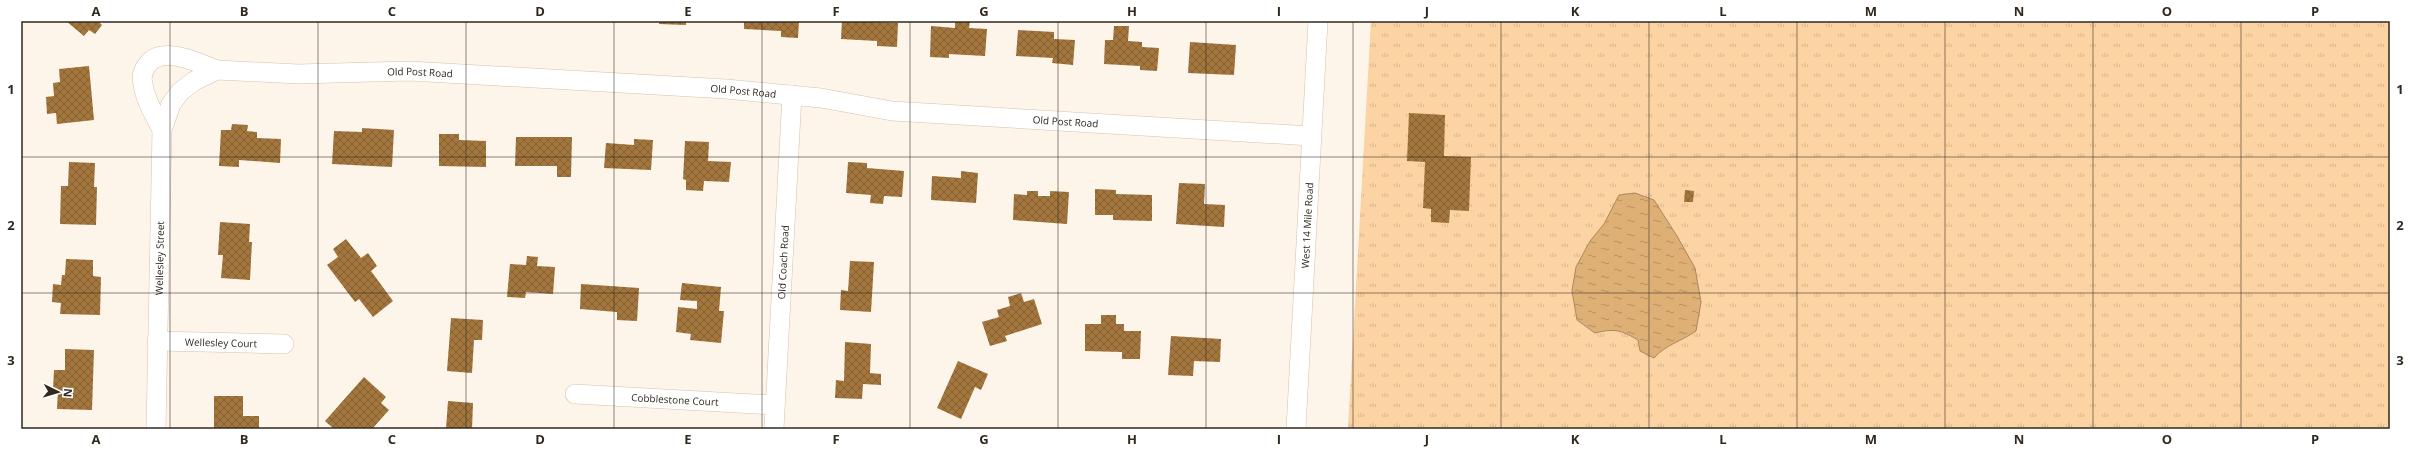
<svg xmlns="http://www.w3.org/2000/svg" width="2411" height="450" viewBox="0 0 2411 450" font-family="'Open Sans',sans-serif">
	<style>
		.grass { fill: url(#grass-tufts) }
		.water { fill: url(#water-ripples); stroke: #ab885c }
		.building { fill: url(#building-cross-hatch) }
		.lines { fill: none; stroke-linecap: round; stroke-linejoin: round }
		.minor-casing { stroke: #d6c2aa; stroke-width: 20 }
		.minor { stroke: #fff; stroke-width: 19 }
		.grid { fill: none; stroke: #312920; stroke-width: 1; stroke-opacity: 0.55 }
		.labels { text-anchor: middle; stroke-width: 3; stroke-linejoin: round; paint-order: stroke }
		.street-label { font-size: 10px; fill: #312920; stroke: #fff }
		.neatline { fill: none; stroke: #312920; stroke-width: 1.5 }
		.grid-label { font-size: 13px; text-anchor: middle; font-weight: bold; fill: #312920 }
	</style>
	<defs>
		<pattern id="grass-tufts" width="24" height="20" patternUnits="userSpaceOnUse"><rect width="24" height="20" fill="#fcd3a2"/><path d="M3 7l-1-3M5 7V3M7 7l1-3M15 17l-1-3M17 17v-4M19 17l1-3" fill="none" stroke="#d8b58b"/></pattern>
		<pattern id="water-ripples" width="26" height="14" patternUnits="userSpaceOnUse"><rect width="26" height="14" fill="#dfb076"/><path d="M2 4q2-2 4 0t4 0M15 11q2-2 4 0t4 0" fill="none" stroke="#b58f60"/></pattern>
		<pattern id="building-cross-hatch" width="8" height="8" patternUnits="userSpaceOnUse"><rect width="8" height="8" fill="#a2763d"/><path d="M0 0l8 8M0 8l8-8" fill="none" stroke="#856133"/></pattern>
	</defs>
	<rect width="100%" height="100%" fill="#fdf4ea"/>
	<path class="grass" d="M1371,21H2390V429H1348Z"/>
	<path class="water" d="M1635,193L1654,200L1677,236L1695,268L1701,302L1696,331C1682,341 1665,345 1654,358L1640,351L1638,340C1621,330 1615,328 1595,333L1577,320L1572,291L1576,267L1590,241L1604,224L1619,195Z"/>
	<g class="building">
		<path d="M66,21H98L102,25L95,34L89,30L84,36Z"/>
		<path d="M659,21H686V25L659,24Z"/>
		<path d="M744,21H799L798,38L781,37V31L744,29Z"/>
		<path d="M842,21L898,23L897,47L877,46V41L841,39Z"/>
		<path d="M955,21H970L969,28L987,29L985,56L949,54V58L930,57L931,26L955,28Z"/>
		<path d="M1114,26H1129L1128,41L1142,42V47L1159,48L1157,71L1140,70V66L1104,64L1105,40H1113Z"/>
		<path d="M1018,30L1054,32V39L1075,40L1073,65L1052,63L1053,58L1016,56Z"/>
		<path d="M1190,42L1236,45L1234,75L1188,73Z"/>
		<path d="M89,66L94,120L57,124L56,113L47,114L46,97L54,96L53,83L60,82L59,69Z"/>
		<path d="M1409,113L1445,115L1444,156L1471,157L1469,211L1450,210L1449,223L1431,222V209L1423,208L1425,162L1407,161Z"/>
		<path d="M232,124L248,125L247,131L257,132V138L281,139L280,163L239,160V167L219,166L221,130H231Z"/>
		<path d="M362,128L394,130L392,167L332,164L334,131L362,132Z"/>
		<path d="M439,134H459V140L486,141V167L439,166Z"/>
		<path d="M516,137H572L571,177H557V166H515Z"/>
		<path d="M634,139L653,140L651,170L604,168L606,143L634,145Z"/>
		<path d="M685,141L709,142L708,161L731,162L729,182L704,181L703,191L686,190V180L683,179Z"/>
		<path d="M69,162L95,163L94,187H97L96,225L60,224L61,186H68Z"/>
		<path d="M848,162L867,163V168L904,171L902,197L884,196L883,204L870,203L871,195L846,193Z"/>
		<path d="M961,171L978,173L976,203L931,200L932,176L961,178Z"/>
		<path d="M1179,183L1205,184L1204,204L1225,205L1224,227L1176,224Z"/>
		<path d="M1095,189L1116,190V194L1152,195V221L1113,220V215H1095Z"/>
		<path d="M1685,190L1694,191L1693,202H1684Z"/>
		<path d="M1027,191H1038V196H1050V191L1069,192L1067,224L1013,220L1014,194L1027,195Z"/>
		<path d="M220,222L250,224L249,242H252L250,280L221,278L223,255H218Z"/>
		<path d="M346,239L361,258L368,253L377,266L371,271L393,301L373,317L359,299L355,302L327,265L338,257L333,249Z"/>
		<path d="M527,256L538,257L537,266L555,267L553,294L526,292L525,298L507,297L510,264L526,265Z"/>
		<path d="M66,259L93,260V276L101,277L100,315L60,314L61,303L52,302L53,284L61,285L62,275H65Z"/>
		<path d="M850,261L874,262L871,312L840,310L841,290L848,291Z"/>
		<path d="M682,283L721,287L719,311H724L721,343L690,340L691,334L676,332L678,307L697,309V301L680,300Z"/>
		<path d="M581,284L639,288L637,321L617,320V312L580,309Z"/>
		<path d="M1021,293L1024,302L1034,299L1042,324L1005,336L1007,341L990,346L982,322L999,317L997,310L1010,306L1008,297Z"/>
		<path d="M1101,315H1116V324H1124V331H1141L1140,359H1122V352L1085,351V324H1101Z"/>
		<path d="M451,318L483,320L482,340H474L472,373L447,371Z"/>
		<path d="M1171,336L1221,339L1220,362L1194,361L1193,376L1168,375Z"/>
		<path d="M845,342L871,344L870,373L881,374V385L863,384L862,399L835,398L836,380L844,381Z"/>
		<path d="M65,349L94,350L92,410L57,409L58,389H53L54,370H65Z"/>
		<path d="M958,361L988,374L981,390L975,387L961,419L937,408Z"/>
		<path d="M364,377L386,397L381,403L389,410L372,429H334L325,421Z"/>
		<path d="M214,396H243V416H259V429H214Z"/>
		<path d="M448,401L473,403L472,429H446Z"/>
	</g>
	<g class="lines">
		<g class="minor-casing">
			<g id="minor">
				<path d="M162,130C155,116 145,100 143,84C141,77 143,70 148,64C162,45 199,63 217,70"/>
				<path id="s1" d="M157,341L284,344"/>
				<path id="s2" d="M575,394L775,405"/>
				<path id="s3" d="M156,429L162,130L171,104L180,92L194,81L217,70L298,74L410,71L726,89L821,98L892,111L1311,136"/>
				<path id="s4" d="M774,429L792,95"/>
				<path id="s5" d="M1296,429L1318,21"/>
			</g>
		</g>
		<use href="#minor" class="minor"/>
	</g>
	<path class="grid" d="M170,21V429M318,21V429M466,21V429M614,21V429M762,21V429M910,21V429M1058,21V429M1206,21V429M1353,21V429M1501,21V429M1649,21V429M1797,21V429M1945,21V429M2093,21V429M2241,21V429M21,157H2390M21,293H2390"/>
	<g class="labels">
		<g class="street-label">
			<text dy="4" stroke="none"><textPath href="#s3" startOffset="588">Old Post Road</textPath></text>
			<text dy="4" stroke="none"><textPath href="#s3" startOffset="912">Old Post Road</textPath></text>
			<text dy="4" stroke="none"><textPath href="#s3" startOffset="1236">Old Post Road</textPath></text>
			<text dy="4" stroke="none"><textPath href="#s5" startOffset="204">West 14 Mile Road</textPath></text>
			<text dy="4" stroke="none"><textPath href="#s3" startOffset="171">Wellesley Street</textPath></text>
			<text dy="4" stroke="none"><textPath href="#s4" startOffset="167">Old Coach Road</textPath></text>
			<text dy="4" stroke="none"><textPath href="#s1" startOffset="64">Wellesley Court</textPath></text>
			<text dy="4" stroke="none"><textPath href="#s2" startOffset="100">Cobblestone Court</textPath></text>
		</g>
	</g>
	<rect width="2411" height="450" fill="none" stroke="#ffffff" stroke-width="44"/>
	<g transform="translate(58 392) rotate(95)" stroke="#ffffff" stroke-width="3" paint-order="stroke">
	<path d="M0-3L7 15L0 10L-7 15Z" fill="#312920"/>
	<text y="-6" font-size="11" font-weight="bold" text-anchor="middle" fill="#312920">N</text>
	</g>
	<rect x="22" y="22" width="2367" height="406" class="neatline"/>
	<g class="grid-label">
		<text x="96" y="16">A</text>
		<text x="244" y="16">B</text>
		<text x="392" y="16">C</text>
		<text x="540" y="16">D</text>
		<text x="688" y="16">E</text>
		<text x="836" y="16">F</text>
		<text x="984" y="16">G</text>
		<text x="1132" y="16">H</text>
		<text x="1279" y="16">I</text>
		<text x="1427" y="16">J</text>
		<text x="1575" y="16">K</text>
		<text x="1723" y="16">L</text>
		<text x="1871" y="16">M</text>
		<text x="2019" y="16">N</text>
		<text x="2167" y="16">O</text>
		<text x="2315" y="16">P</text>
		<text x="11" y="94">1</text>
		<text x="2400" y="94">1</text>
		<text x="11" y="230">2</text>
		<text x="2400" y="230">2</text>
		<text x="11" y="365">3</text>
		<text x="2400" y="365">3</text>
		<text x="96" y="444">A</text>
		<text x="244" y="444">B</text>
		<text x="392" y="444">C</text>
		<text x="540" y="444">D</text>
		<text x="688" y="444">E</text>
		<text x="836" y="444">F</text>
		<text x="984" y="444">G</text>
		<text x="1132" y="444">H</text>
		<text x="1279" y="444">I</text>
		<text x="1427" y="444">J</text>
		<text x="1575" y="444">K</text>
		<text x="1723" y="444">L</text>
		<text x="1871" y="444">M</text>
		<text x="2019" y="444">N</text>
		<text x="2167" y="444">O</text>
		<text x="2315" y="444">P</text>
	</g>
</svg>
